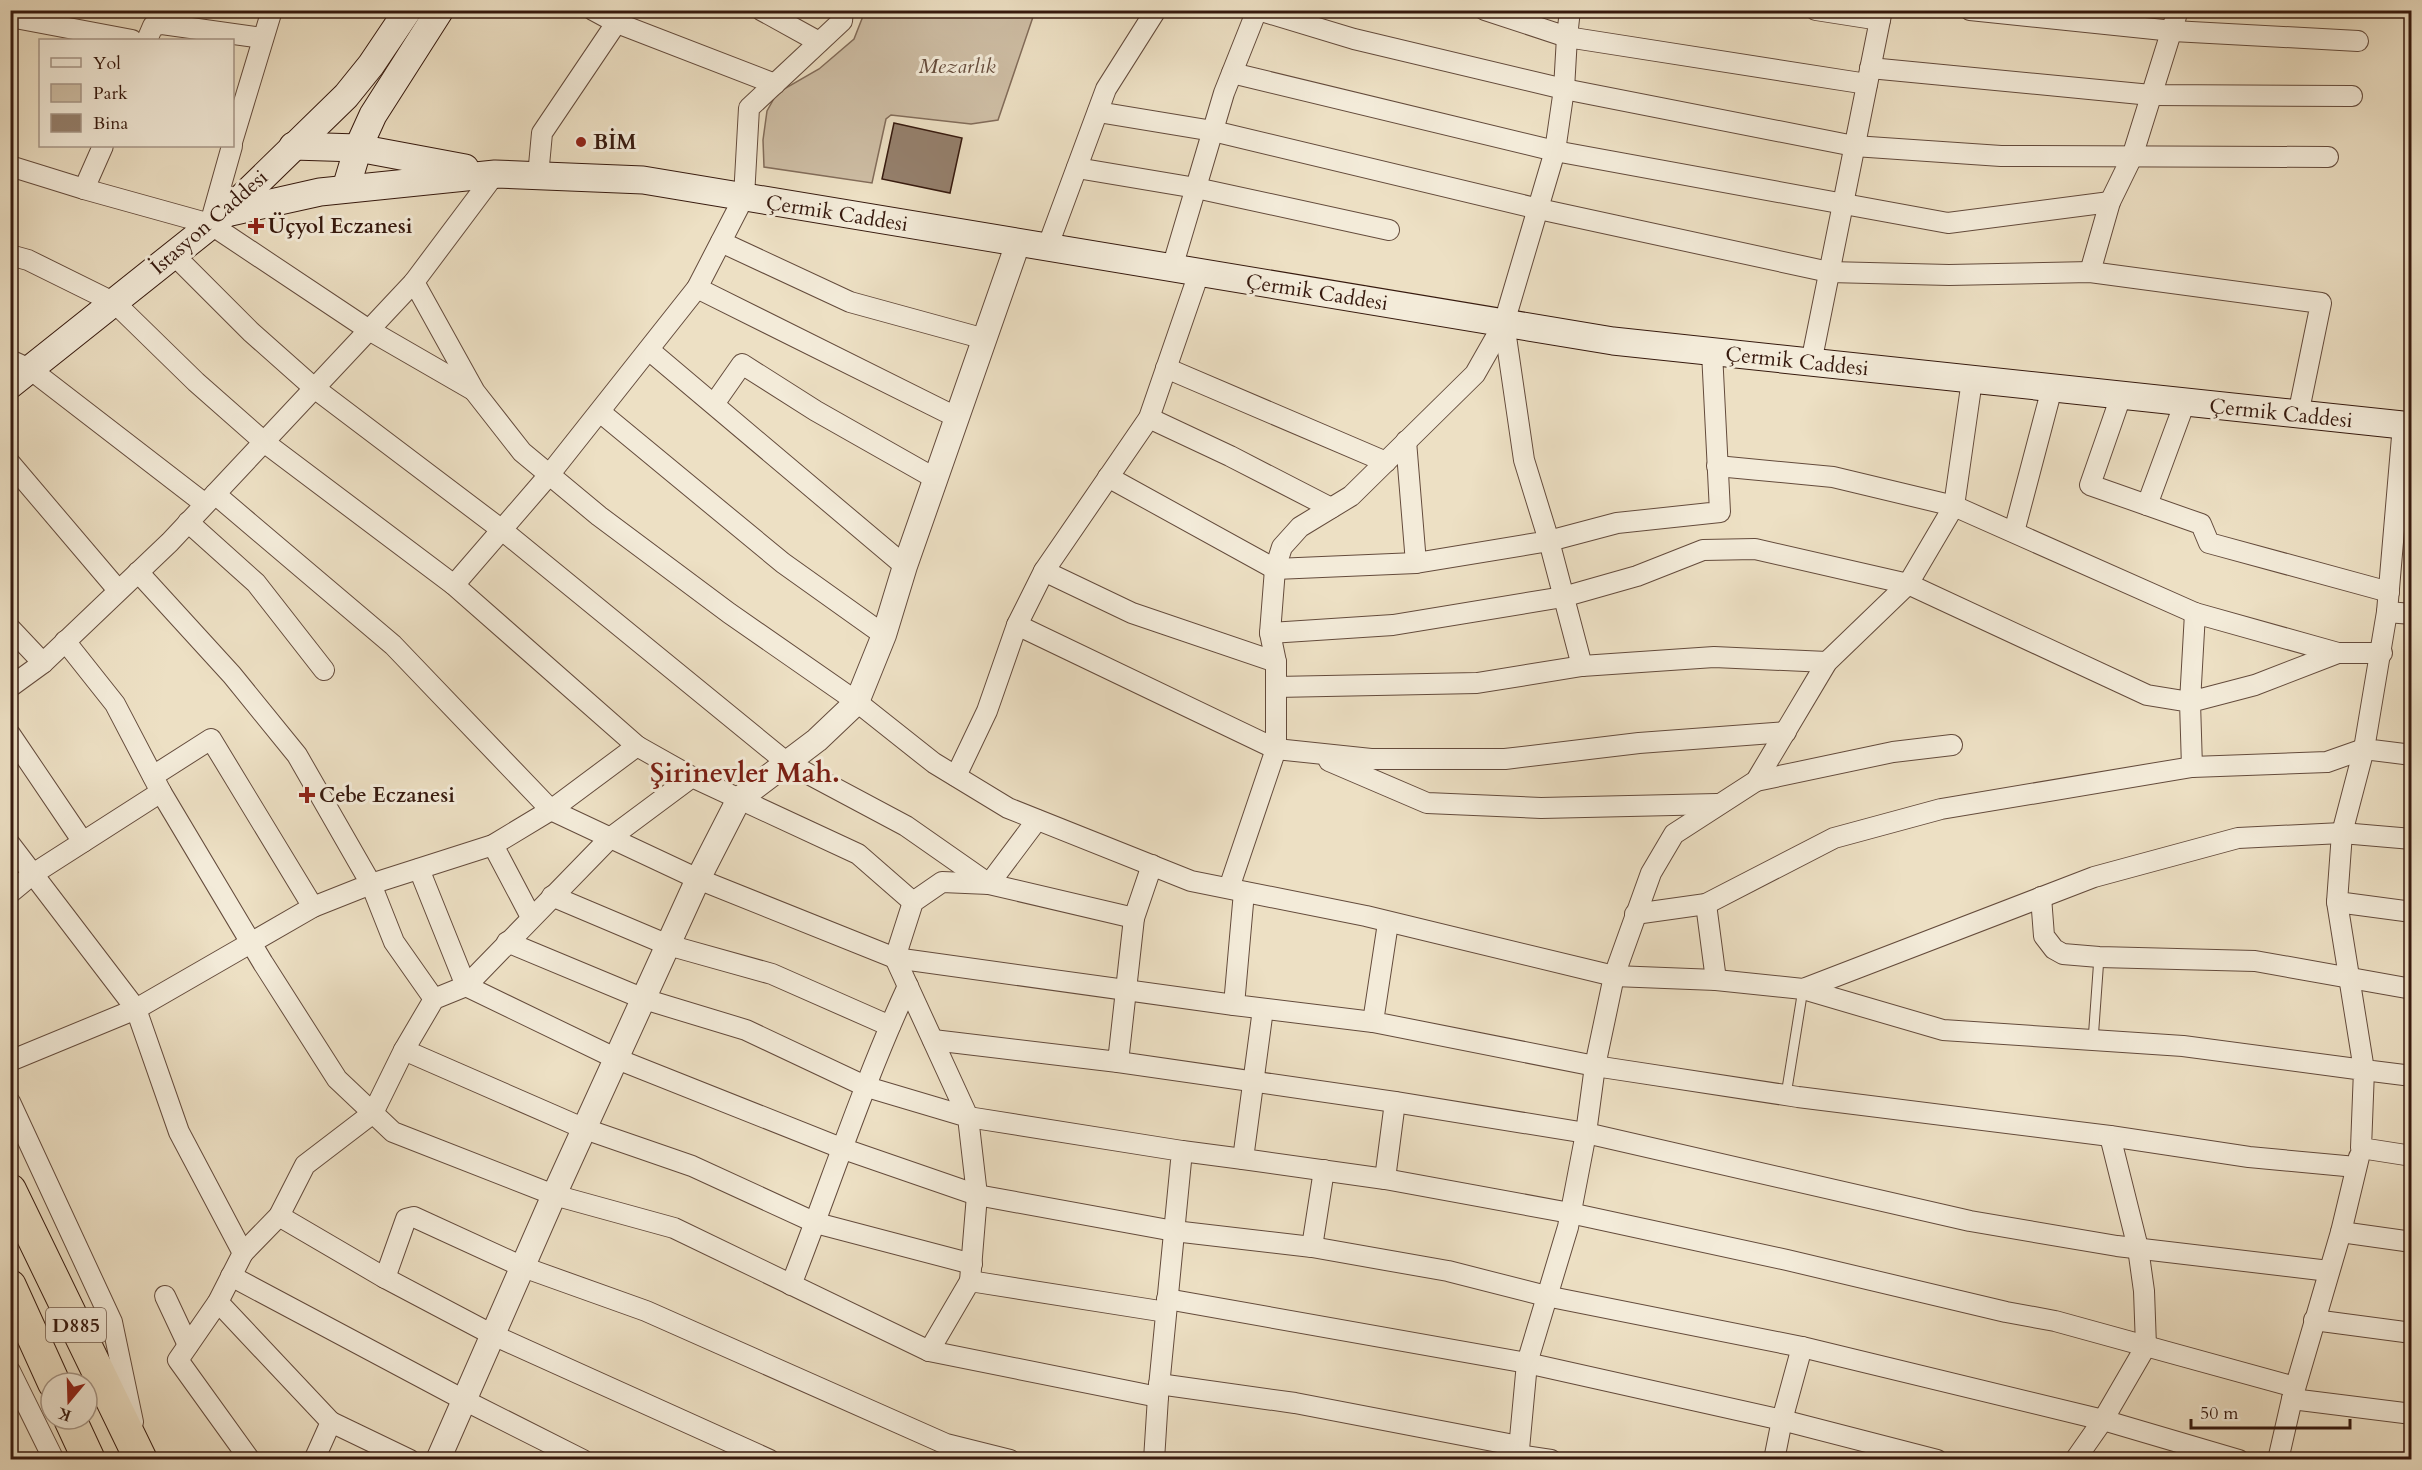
<svg xmlns="http://www.w3.org/2000/svg" width="2422" height="1470" viewBox="0 0 2422 1470" font-family="Cardo,serif">
	<style>
		.green { fill: #cebea5; stroke: #826c5a; stroke-width: 1.5 }
		.building { fill: #95806d; stroke: #36190e; stroke-width: 1.5 }
		.lines { fill: none; stroke-linecap: round; stroke-linejoin: round }
		.service-casing { stroke: #644b3c; stroke-width: 11 }
		.minor-casing { stroke: #644b3c; stroke-width: 22 }
		.tertiary-casing { stroke: #644b3c; stroke-width: 26 }
		.secondary-casing { stroke: #36190e; stroke-width: 29 }
		.trunk-casing { stroke: #36190e; stroke-width: 34 }
		.service { stroke: #f3ebd9; stroke-width: 9 }
		.minor { stroke: #f3ebd9; stroke-width: 20 }
		.tertiary { stroke: #f3ebd9; stroke-width: 24 }
		.secondary { stroke: #f3ebd9; stroke-width: 27 }
		.trunk { stroke: #ede0c4; stroke-width: 32 }
		.poi-dot { fill: #8f2418; stroke: #f3ebd9; stroke-width: 2 }
		.labels { text-anchor: middle; stroke-width: 6; stroke-linejoin: round; paint-order: stroke }
		.shield { fill: #f3ebd9; stroke: #6f584b; stroke-width: 1.5 }
		.shield-label { font-size: 20px; font-weight: bold; fill: #36190e }
		.park-label { font-size: 21px; font-style: italic; fill: #644b3b; stroke: #f3ebd9 }
		.poi-label { font-size: 21px; font-weight: bold; fill: #36190e; stroke: #f3ebd9; text-anchor: start }
		.street-label { font-size: 21px; fill: #36190e; stroke: #f3ebd9 }
		.district-label { font-size: 27px; font-weight: bold; fill: #7a1f14; stroke: #f3ebd9 }
	</style>
	<rect width="100%" height="100%" fill="#ede0c4"/>
	<filter id="stains"><feTurbulence type="fractalNoise" baseFrequency=".00333" numOctaves="4"/><feColorMatrix values="0 0 0 0 .2 0 0 0 0 .09 0 0 0 0 .02 0 0 0 .5 -.17"/></filter>
	<radialGradient id="worn" r=".72"><stop offset=".6" stop-color="#630" stop-opacity="0"/><stop offset="1" stop-color="#630" stop-opacity=".3"/></radialGradient>
	<path class="green" d="M865,11H1035L998,120L971,124L891,115L886,119L872,183L764,167L763,140L767,111L777,93L819,69L854,39Z"/>
	<path class="building" d="M894,123L962,138L950,193L882,179Z"/>
	<g class="lines">
		<g class="service-casing">
			<g id="service">
				<path d="M2093,1041L2099,957"/>
				<path d="M1786,1095L1803,989"/>
			</g>
		</g>
		<g class="minor-casing">
			<g id="minor">
				<path d="M593,10L617,23L775,84"/>
				<path d="M761,10L819,42"/>
				<path d="M1258,10L1354,39L1564,89L1854,146L2001,156L2328,157"/>
				<path d="M1485,10L1567,37L1570,10"/>
				<path d="M1816,10L1880,20"/>
				<path d="M1970,10L2173,31L2358,41"/>
				<path d="M10,17L132,40"/>
				<path d="M147,40L153,26L162,24L263,38"/>
				<path d="M1870,68L2151,95L2352,96"/>
				<path d="M1232,73L1555,151L1948,223L2110,202"/>
				<path d="M1098,112L1213,131L1539,209L1829,272L1949,275L2090,272L2321,303L2298,415"/>
				<path d="M232,142L272,10"/>
				<path d="M10,166L84,189L210,224L369,330L473,390"/>
				<path d="M1077,168L1196,188L1389,230"/>
				<path d="M538,176L542,133L625,10"/>
				<path d="M84,189L103,146"/>
				<path d="M210,224L232,146"/>
				<path d="M721,242L850,302L985,339"/>
				<path d="M1047,248L1106,89L1156,10"/>
				<path d="M10,255L28,260L115,303L196,382L264,442L454,585L637,746"/>
				<path d="M174,255L251,332L313,387L502,530L786,762L906,826L989,884L1134,918L1152,865"/>
				<path d="M1172,268L1224,93L1257,10"/>
				<path d="M2090,272L2110,202L2132,157L2178,10"/>
				<path d="M414,282L475,392L522,452L599,516L729,613L857,702L934,763L1008,808L1191,881L1366,916L1614,976L1716,980L1803,989L2094,877L2238,838L2342,833L2412,839"/>
				<path d="M697,288L956,417"/>
				<path d="M649,350L905,566"/>
				<path d="M10,360L30,369L205,504"/>
				<path d="M1811,363L1882,10"/>
				<path d="M1166,368L1386,462"/>
				<path d="M2121,396L2090,485L2201,524L2209,543L2389,592"/>
				<path d="M714,404L742,364L816,411L936,479"/>
				<path d="M600,412L783,563L884,635"/>
				<path d="M1149,418L1230,456L1331,508"/>
				<path d="M2403,425L2387,612L2364,749L2412,755"/>
				<path d="M1406,441L1416,563"/>
				<path d="M10,463L118,590"/>
				<path d="M1717,466L1833,477L1954,506L2195,613"/>
				<path d="M1108,477L1275,569L1416,563L1549,541L1524,460L1504,323"/>
				<path d="M215,494L393,645L551,810L493,845L371,884L394,942L434,999"/>
				<path d="M2147,505L2185,402"/>
				<path d="M188,522L256,583L324,670"/>
				<path d="M2014,532L2052,388"/>
				<path d="M1044,571L1149,418L1199,273"/>
				<path d="M454,585L549,475L697,288L744,197L749,108L842,21L843,10"/>
				<path d="M2387,612L2412,614"/>
				<path d="M1017,625L1044,571L1132,613L1276,662"/>
				<path d="M10,628L43,663"/>
				<path d="M1270,633L1393,625L1563,597L1637,576L1703,550L1755,549L1908,584L2147,695L2190,702L2195,613L2338,653L2255,685L2190,702L2192,767"/>
				<path d="M65,641L115,704L161,792L263,963L337,1079L393,1132L554,1195L674,1228L929,1351L1158,1397"/>
				<path d="M2338,653H2382"/>
				<path d="M1582,666L1549,541L1617,523L1720,512L1712,352"/>
				<path d="M10,687L43,663L170,542L414,282L495,174"/>
				<path d="M1276,687L1477,683L1582,666L1714,657L1827,662"/>
				<path d="M10,734L83,842"/>
				<path d="M2364,749L2342,833L2337,902L2412,912"/>
				<path d="M1329,761L1427,803L1541,808L1717,804"/>
				<path d="M153,776L211,739L313,907"/>
				<path d="M956,776L987,711L1017,625L1276,749L1371,759H1505L1639,743L1786,732"/>
				<path d="M692,777L637,746L551,810L698,879L895,958L1234,1005"/>
				<path d="M1756,781L1893,752L1952,745"/>
				<path d="M1037,820L989,884L942,882L913,902L895,958L968,1117L1182,1151L1158,1397L1154,1460"/>
				<path d="M10,844L136,1009L179,1132L243,1253L218,1302L178,1360L250,1460"/>
				<path d="M493,845L531,917"/>
				<path d="M419,869L466,986L617,1059L841,1148L977,1195L1174,1231L1312,1247L1448,1271L1546,1296L1802,1347L2103,1420L2239,1460"/>
				<path d="M1229,888L1276,749V662L1270,633L1275,569L1282,547L1300,527L1351,496L1475,374L1504,323L1555,151L1564,89L1567,37L1867,84"/>
				<path d="M1244,892L1234,1005L1373,1022"/>
				<path d="M10,893L33,874L161,792"/>
				<path d="M552,896L668,945L772,974L890,1026"/>
				<path d="M2041,897L2044,936L2054,949L2063,954L2099,957L2255,961L2412,989"/>
				<path d="M2337,902L2364,1070L2412,1076"/>
				<path d="M1706,904L1716,980"/>
				<path d="M1635,914L1706,904L1834,838L1941,809L2192,767L2327,762L2364,749"/>
				<path d="M1388,923L1373,1022L1595,1066L1798,1097L2110,1136L2249,1157L2356,1167"/>
				<path d="M507,942L644,999L746,1030L867,1087L968,1117L977,1195L970,1281"/>
				<path d="M1803,989L1943,1030L2183,1046L2364,1070L2361,1148L2412,1156"/>
				<path d="M1263,1009L1243,1159L1385,1179L1395,1102"/>
				<path d="M933,1040L1118,1062L1134,918"/>
				<path d="M404,1050L585,1129L692,1166L816,1223L972,1264"/>
				<path d="M10,1061L136,1009L313,907L371,884L297,755L232,675L138,572"/>
				<path d="M1118,1062L1395,1102L1586,1133L1970,1221L2117,1246L2329,1271"/>
				<path d="M10,1102L112,1322L133,1422"/>
				<path d="M1182,1151L1243,1159"/>
				<path d="M1385,1179L1570,1213L1787,1260L2006,1312L2055,1321L2295,1387"/>
				<path d="M279,1216L385,1278L493,1335L770,1460"/>
				<path d="M2341,1232L2412,1242"/>
				<path d="M1312,1247L1324,1170"/>
				<path d="M243,1253L279,1216L305,1165L373,1113L404,1050L434,999L466,986L610,838L692,777L858,854L913,902"/>
				<path d="M231,1276L464,1400L583,1460"/>
				<path d="M385,1278L406,1219L414,1217L523,1267L646,1311L946,1444L1010,1460"/>
				<path d="M791,1285C830,1186 863,1083 908,986"/>
				<path d="M165,1296L188,1345"/>
				<path d="M1167,1299L1527,1363L1782,1420L1802,1347"/>
				<path d="M218,1302L331,1422L314,1460"/>
				<path d="M2314,1320L2412,1333"/>
				<path d="M929,1351L970,1281L1166,1312"/>
				<path d="M10,1371L54,1460"/>
				<path d="M1159,1384L1295,1403L1519,1446"/>
				<path d="M2292,1399L2412,1414"/>
				<path d="M331,1422L410,1460"/>
				<path d="M1518,1455L1551,1460"/>
				<path d="M1518,1460L1527,1363L1568,1227L1586,1133L1595,1066L1614,976L1651,873L1674,834L1756,781L1827,662L1908,584L1954,506L1972,380"/>
				<path d="M1774,1460L1782,1420L1937,1460"/>
				<path d="M2075,1460L2103,1420L2146,1346L2144,1291L2138,1248L2110,1136"/>
				<path d="M2278,1460L2292,1399L2341,1232L2359,1157"/>
			</g>
		</g>
		<g class="tertiary-casing">
			<path id="tertiary" d="M438,1460L554,1195L698,879L739,799L817,740L857,702L884,635L905,566L1018,243"/>
		</g>
		<g class="secondary-casing">
			<g id="secondary">
				<path d="M293,146L358,148L465,168"/>
				<path d="M346,188L358,148L373,115L440,10"/>
				<path d="M226,213L320,192L495,174L643,180L1613,341L2412,426"/>
				<path d="M10,385L226,213L346,96L371,65L408,10"/>
			</g>
		</g>
		<g class="trunk-casing">
			<g id="trunk">
				<path d="M10,1190L141,1460"/>
				<path d="M10,1286L54,1383"/>
				<path d="M70,1419L89,1460"/>
			</g>
		</g>
		<use href="#service" class="service"/>
		<use href="#minor" class="minor"/>
		<use href="#tertiary" class="tertiary"/>
		<use href="#secondary" class="secondary"/>
		<use href="#trunk" class="trunk"/>
	</g>
	<g class="poi-dot">
		<circle cx="581" cy="142" r="6"/>
		<path d="M253 217h6v6h6v6h-6v6h-6v-6h-6v-6h6z"/>
		<path d="M304 786h6v6h6v6h-6v6h-6v-6h-6v-6h6z"/>
	</g>
	<g class="labels">
		<rect class="shield" x="46" y="1308" width="60" height="34" rx="4.5"/>
		<g class="shield-label">
			<text x="76" y="1332">D885</text>
		</g>
		<g class="park-label">
			<text x="957" y="73">Mezarlık</text>
		</g>
		<g class="poi-label">
			<text x="593" y="149">BİM</text>
			<text x="268" y="233">Üçyol Eczanesi</text>
			<text x="319" y="802">Cebe Eczanesi</text>
		</g>
		<g class="street-label">
			<text transform="translate(837 213) rotate(9)" y="7">Çermik Caddesi</text>
			<text transform="translate(209 222) rotate(-41)" y="7">İstasyon Caddesi</text>
			<text transform="translate(1317 292) rotate(9)" y="7">Çermik Caddesi</text>
			<text transform="translate(1797 361) rotate(6)" y="7">Çermik Caddesi</text>
			<text transform="translate(2281 413) rotate(6)" y="7">Çermik Caddesi</text>
		</g>
		<g class="district-label">
			<text x="745" y="782">Şirinevler Mah.</text>
		</g>
	</g>
	<rect width="2422" height="1470" fill="none" stroke="#ede0c4" stroke-width="36"/>
	<rect x="12" y="12" width="2398" height="1446" fill="none" stroke="#36190e" stroke-width="3"/>
	<rect x="18" y="18" width="2386" height="1434" fill="none" stroke="#36190e" stroke-width="1.5"/>
	<rect x="39" y="39" width="195" height="108" fill="#f3ebd9" stroke="#a79788" stroke-width="1.5"/>
	<rect x="51" y="58" width="30" height="9" fill="#f3ebd9" stroke="#a79788" stroke-width="1.5"/>
	<text x="93" y="69" font-size="18" fill="#36190e">Yol</text>
	<rect x="51" y="84" width="30" height="18" fill="#cebea5" stroke="#a79788" stroke-width="1.5"/>
	<text x="93" y="99" font-size="18" fill="#36190e">Park</text>
	<rect x="51" y="114" width="30" height="18" fill="#95806d" stroke="#a79788" stroke-width="1.5"/>
	<text x="93" y="129" font-size="18" fill="#36190e">Bina</text>
	<g transform="translate(69 1401) rotate(199)"><circle r="28" fill="#f3ebd9" stroke="#a79788" stroke-width="1.5"/>
	<path d="M0-4.5L10 22L0 15L-10 22Z" fill="#8f2418"/>
	<text y="-9" font-size="16" font-weight="bold" text-anchor="middle" fill="#36190e">K</text>
	</g>
	<path d="M2191 1419v9h159v-9" fill="none" stroke="#36190e" stroke-width="3"/>
	<text x="2200" y="1419" font-size="18" fill="#36190e" stroke="#f3ebd9" stroke-width="4.5" paint-order="stroke">50 m</text>
	<rect width="100%" height="100%" filter="url(#stains)"/>
	<rect width="100%" height="100%" fill="url(#worn)"/>
</svg>
